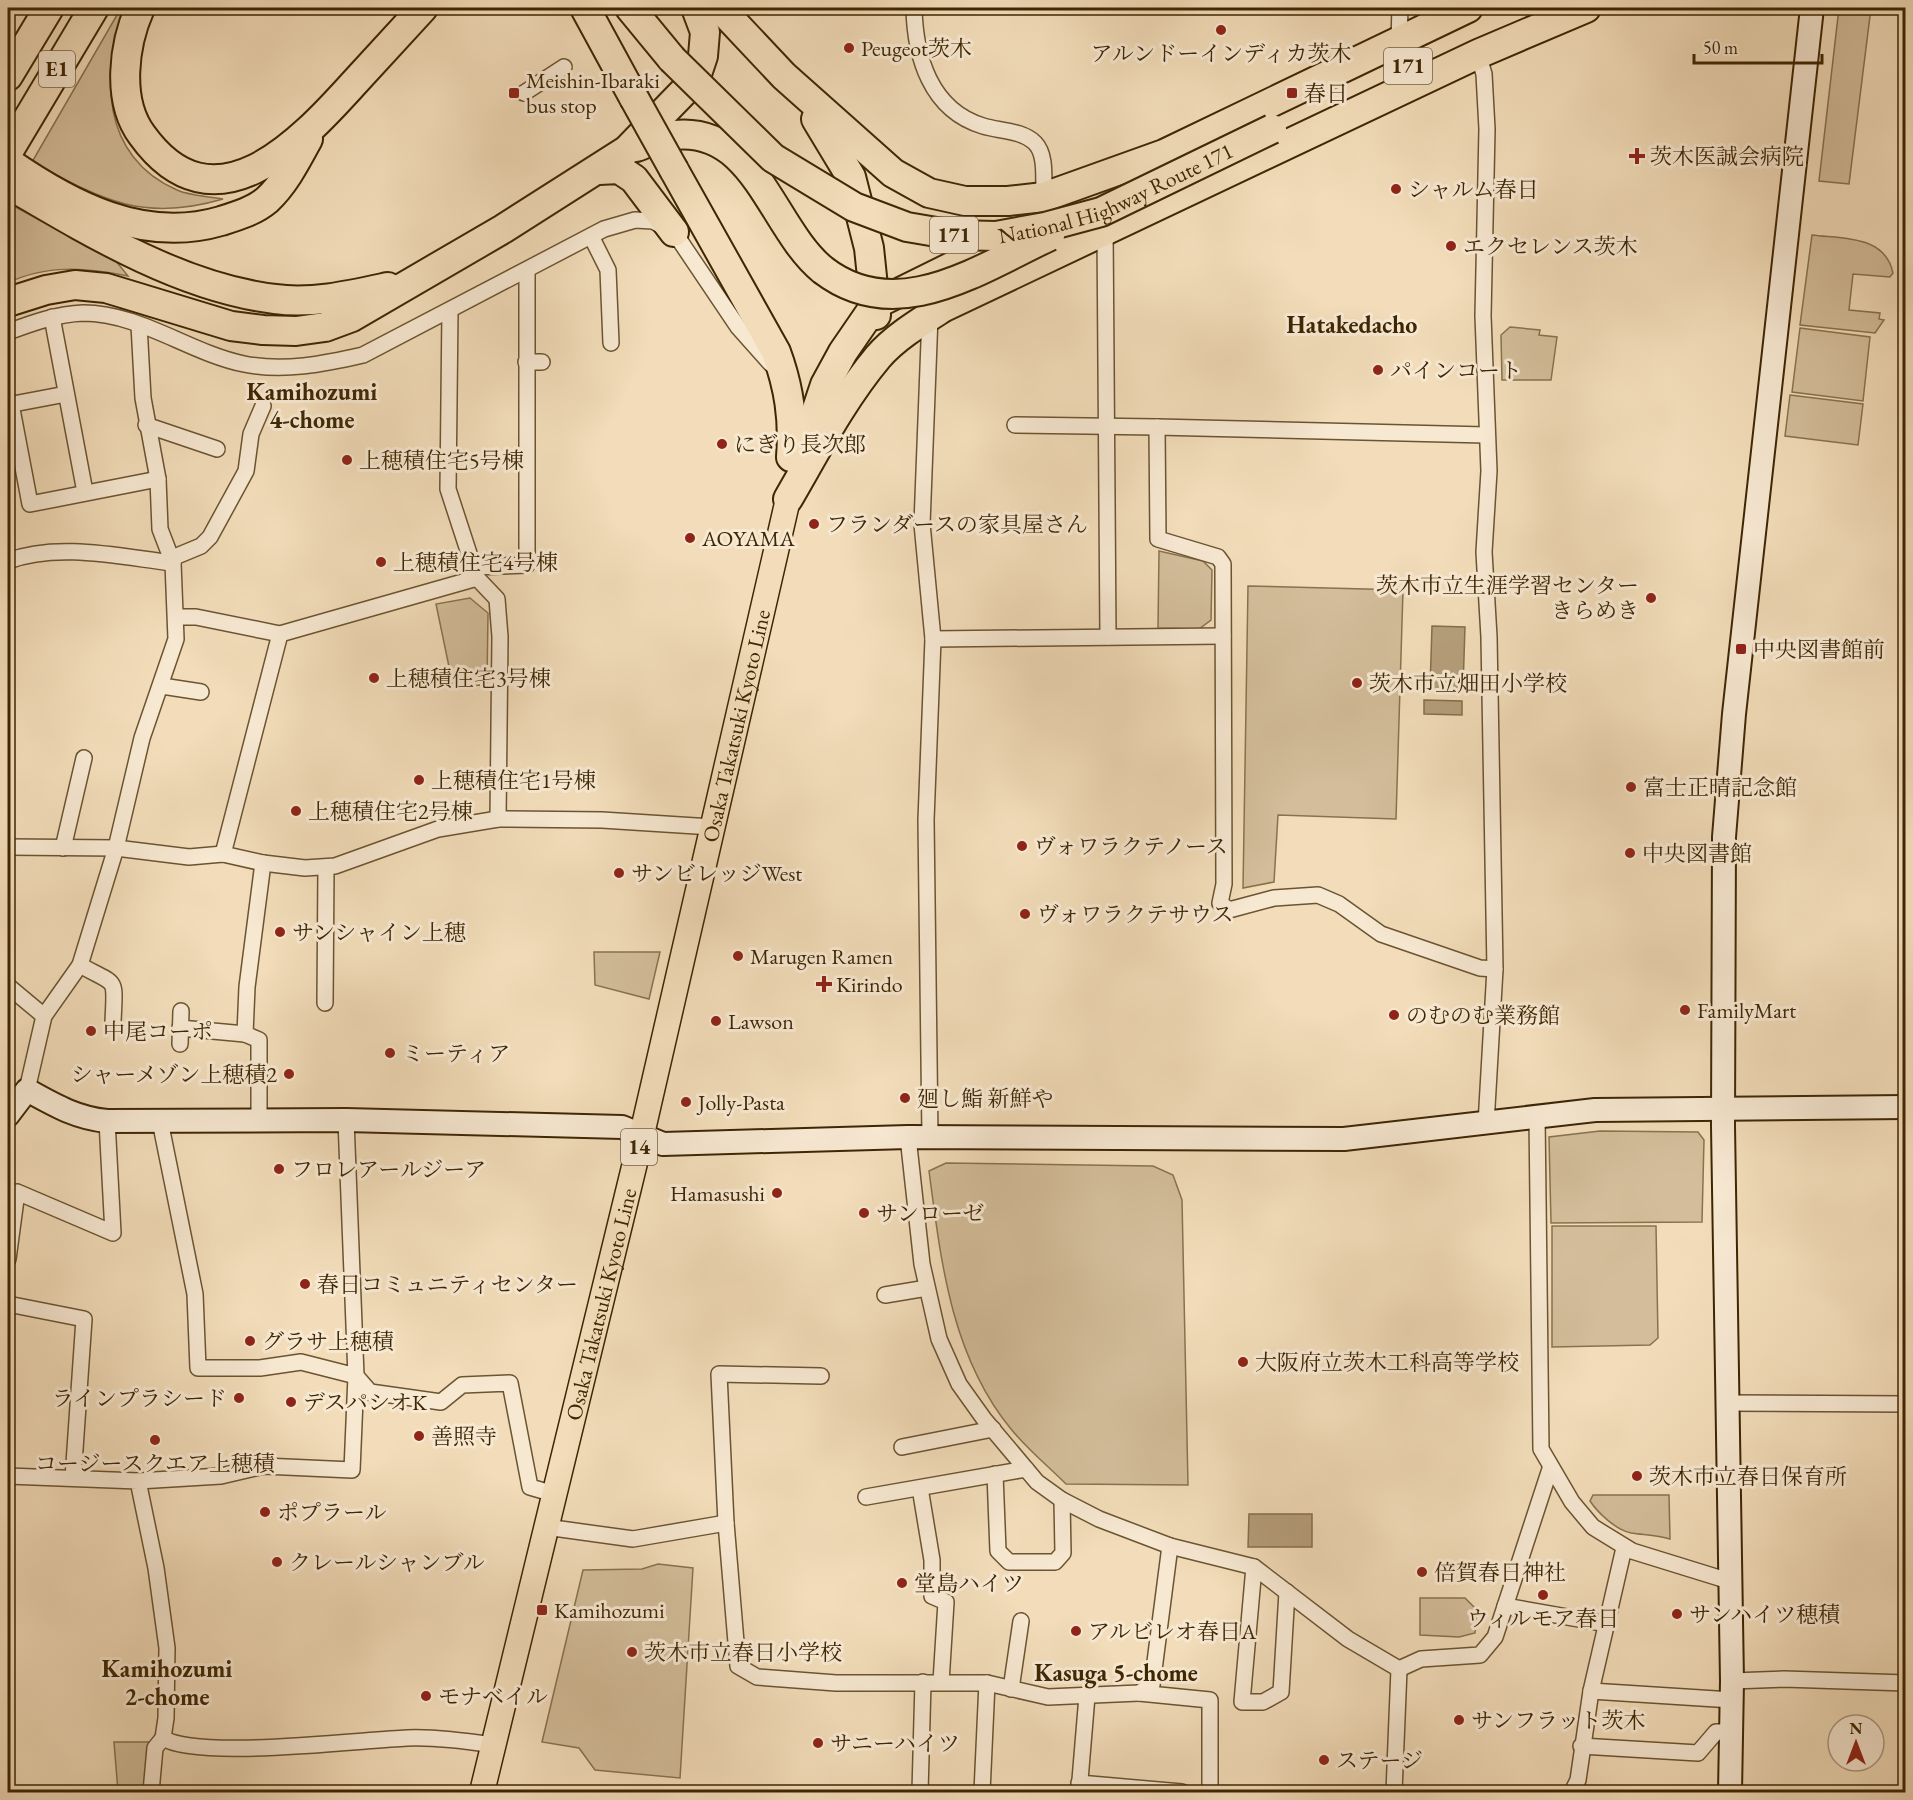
<svg xmlns="http://www.w3.org/2000/svg" width="1913" height="1800" viewBox="0 0 1913 1800" font-family="'EB Garamond','Noto Serif JP',serif">
	<style>
		.green { fill: #d3bd9a; stroke: #88724e; stroke-width: 1.5 }
		.water { fill: #b59e7b; stroke: #856e4b; stroke-width: 1.5 }
		.lines { fill: none; stroke-linecap: round; stroke-linejoin: round }
		.street-casing { stroke: #6b5430; stroke-width: 18 }
		.secondary-casing { stroke: #3e2603; stroke-width: 26 }
		.primary-casing { stroke: #3e2603; stroke-width: 27 }
		.highway-casing { stroke: #3e2603; stroke-width: 32 }
		.street { stroke: #f7e8d2; stroke-width: 15 }
		.secondary { stroke: #f7e8d2; stroke-width: 22 }
		.primary { stroke: #f2dcb9; stroke-width: 24 }
		.highway { stroke: #f2dcb9; stroke-width: 28 }
		.highway-bridge-casing { stroke: #3e2603; stroke-width: 32; stroke-linecap: butt }
		.highway-bridge { stroke: #f2dcb9; stroke-width: 28 }
		.poi-dot { fill: #8f2418; stroke: #f7e8d2; stroke-width: 2 }
		.labels { text-anchor: middle; stroke-width: 6; stroke-linejoin: round; paint-order: stroke }
		.shield { fill: #f7e8d2; stroke: #766041; stroke-width: 1.5 }
		.shield-label { font-size: 21px; font-weight: bold; fill: #3e2603 }
		.poi-label { font-size: 22px; fill: #3e2603; stroke: #f7e8d2; text-anchor: start }
		.street-label { font-size: 22px; fill: #3e2603; stroke: #f7e8d2 }
		.neighbourhood-label { font-size: 24px; font-weight: bold; fill: #3e2603; stroke: #f7e8d2 }
	</style>
	<rect width="100%" height="100%" fill="#f2dcb9"/>
	<filter id="stains"><feTurbulence type="fractalNoise" baseFrequency=".00333" numOctaves="4"/><feColorMatrix values="0 0 0 0 .2 0 0 0 0 .09 0 0 0 0 .02 0 0 0 .5 -.17"/></filter>
	<radialGradient id="worn" r=".72"><stop offset=".6" stop-color="#630" stop-opacity="0"/><stop offset="1" stop-color="#630" stop-opacity=".3"/></radialGradient>
	<g class="green">
		<path d="M121,8H131C97,72 102,158 177,190C190,196 208,196 223,199C142,223 101,199 32,162Z"/>
		<path d="M1839,8H1871L1849,184L1819,181Z"/>
		<path d="M8,203L116,261L128,276C88,268 46,264 8,283Z"/>
		<path d="M1812,235C1843,239 1885,235 1893,273L1890,277L1853,274L1849,310L1880,313L1879,319L1884,320L1875,333L1800,325Z"/>
		<path d="M1510,327L1540,330L1539,335L1557,337L1551,380H1502L1501,335Z"/>
		<path d="M1800,328L1870,337L1863,401L1792,392Z"/>
		<path d="M1790,395L1863,404L1858,445L1785,436Z"/>
		<path d="M1159,551L1203,561L1212,570L1211,620L1199,629L1158,628Z"/>
		<path d="M1248,586L1403,590L1396,819L1278,815L1274,882L1243,888Z"/>
		<path d="M470,598L488,613L487,685L453,686L436,604Z"/>
		<path d="M594,952H660L649,999L595,985Z"/>
		<path d="M1600,1131L1698,1132L1704,1140L1702,1222L1551,1223L1549,1137Z"/>
		<path d="M946,1163L1153,1166L1173,1175L1182,1200L1188,1485L1066,1484C1048,1466 1027,1449 1011,1429C951,1356 941,1261 929,1171Z"/>
		<path d="M1552,1226H1656L1658,1338L1650,1345L1552,1347Z"/>
		<path d="M1593,1495H1669L1670,1539C1657,1535 1644,1535 1631,1533C1616,1530 1598,1513 1590,1501Z"/>
		<path d="M658,1564L693,1568L680,1778L595,1770L579,1748L542,1742L583,1570L642,1569Z"/>
		<path d="M1420,1598H1465L1477,1610L1475,1633L1459,1637L1420,1635Z"/>
		<path d="M114,1742H152L145,1792H118Z"/>
	</g>
	<g class="water">
		<path d="M1432,626L1465,627L1463,688L1430,689Z"/>
		<path d="M1424,700L1462,701V715L1424,714Z"/>
		<path d="M1249,1514H1312V1547H1248Z"/>
	</g>
	<g class="lines">
		<g class="street-casing">
			<g id="street">
				<path d="M914,8C915,56 930,110 983,126C999,131 1022,130 1035,143C1047,155 1043,181 1044,197"/>
				<path d="M1399,40L1400,8"/>
				<path d="M1478,54L1484,74L1487,129L1483,316L1489,471L1484,552L1489,637L1495,969L1486,1124"/>
				<path d="M524,93L564,67"/>
				<path d="M1105,228L1108,637"/>
				<path d="M591,236L608,270L611,343"/>
				<path d="M450,310L448,489L477,578L497,599L500,637L498,819"/>
				<path d="M930,316L922,524L933,639L1223,636"/>
				<path d="M52,317L85,492"/>
				<path d="M8,332C32,323 57,314 83,313C140,313 190,353 244,364C284,372 324,364 363,355L604,229L635,220L653,221L674,232L738,327L771,364"/>
				<path d="M526,362H542"/>
				<path d="M11,404L30,504L158,479"/>
				<path d="M8,405L66,394"/>
				<path d="M146,425L217,449"/>
				<path d="M1015,425L1157,427"/>
				<path d="M1486,435L1157,427L1158,539L1218,557L1223,564L1224,884L1220,903L1229,910L1274,898L1318,895L1339,904L1381,934L1480,968L1495,969"/>
				<path d="M172,558L201,546L210,537L246,471L251,434L263,406"/>
				<path d="M8,561C58,542 121,557 173,563"/>
				<path d="M473,567L527,565V270"/>
				<path d="M177,617H196L280,634"/>
				<path d="M162,686L201,692"/>
				<path d="M8,847L116,848L189,857L223,854L263,863L305,868L335,866L438,829L498,819L602,820L712,827"/>
				<path d="M63,848L84,758"/>
				<path d="M223,854L280,634L477,578"/>
				<path d="M80,965C118,987 115,974 113,1022"/>
				<path d="M8,986L44,1016"/>
				<path d="M325,1003L326,867"/>
				<path d="M180,1028L245,1034"/>
				<path d="M180,1044L181,1011"/>
				<path d="M27,1090L44,1016L80,965L116,848L142,738L176,639L173,563L160,529L158,479L143,398L139,325"/>
				<path d="M1537,1116L1541,1449L1572,1502L1593,1527L1632,1551L1729,1581"/>
				<path d="M259,1120V1040L245,1034L247,987L263,863"/>
				<path d="M160,1121L195,1294L198,1368H260L301,1362L356,1376L346,1120"/>
				<path d="M908,1137L922,1264L939,1339L959,1384L984,1419L1037,1482L1062,1500L1099,1519L1170,1546L1254,1567L1348,1639L1399,1669"/>
				<path d="M930,1137L926,820L933,639"/>
				<path d="M8,1259L17,1192L113,1233L107,1121"/>
				<path d="M885,1295L927,1288"/>
				<path d="M8,1304L84,1319L73,1478"/>
				<path d="M356,1376L370,1392L441,1402L462,1385L510,1383L530,1487L554,1494"/>
				<path d="M821,1376L719,1374L726,1523L738,1666L757,1677L836,1683H987L1048,1697L1139,1693L1152,1685L1170,1546"/>
				<path d="M1726,1403L1906,1404"/>
				<path d="M902,1447L993,1429"/>
				<path d="M995,1474L998,1551L1009,1562H1055L1063,1553L1062,1500"/>
				<path d="M8,1476L138,1481L156,1568L167,1648L166,1718L163,1738L155,1748L151,1792"/>
				<path d="M138,1481L221,1476L264,1466L352,1470L356,1376"/>
				<path d="M920,1488L932,1560V1596L946,1602L941,1682"/>
				<path d="M866,1497L1026,1469"/>
				<path d="M546,1527L633,1539L726,1523"/>
				<path d="M1254,1567L1242,1702H1263L1281,1692L1287,1592"/>
				<path d="M1505,1606L1607,1624"/>
				<path d="M1399,1669L1421,1659L1480,1655L1495,1637L1550,1469"/>
				<path d="M1732,1681L1784,1679L1906,1683"/>
				<path d="M1011,1689L1021,1621"/>
				<path d="M1591,1691L1732,1700"/>
				<path d="M1139,1693L1210,1700V1792"/>
				<path d="M163,1738C197,1760 359,1740 407,1738C436,1737 465,1741 493,1745"/>
				<path d="M1581,1746L1698,1753L1716,1732H1731"/>
				<path d="M1079,1783L1182,1792"/>
				<path d="M920,1792L923,1682"/>
				<path d="M982,1792L987,1683"/>
				<path d="M1079,1792L1087,1696"/>
				<path d="M1394,1792L1399,1669"/>
				<path d="M1572,1792L1578,1780L1591,1691L1624,1548"/>
			</g>
		</g>
		<g class="secondary-casing">
			<g id="secondary">
				<path d="M8,1115L27,1090C54,1105 76,1118 107,1121L346,1120L622,1127L663,1144L908,1137L1344,1139L1595,1110L1906,1107"/>
				<path d="M1730,1792L1732,1681L1723,1126L1724,837L1734,714L1812,8"/>
			</g>
		</g>
		<g class="primary-casing">
			<g id="primary">
				<path id="s1" d="M482,1792L642,1134L788,499"/>
			</g>
		</g>
		<g class="highway-casing">
			<g id="highway">
				<path d="M140,8C124,44 116,100 142,135C214,235 300,143 355,82C378,57 401,32 423,8"/>
				<path d="M585,8L634,98"/>
				<path d="M630,8L672,59"/>
				<path d="M720,8L784,76L893,173L929,193L965,201H1008L1044,197L1164,154L1468,8"/>
				<path d="M8,76L49,8"/>
				<path d="M816,119L851,177L869,248L876,315"/>
				<path d="M636,147C648,143 662,136 675,135C756,127 772,229 823,270"/>
				<path d="M8,152L94,8"/>
				<path d="M8,162C70,205 143,244 221,221C237,216 254,211 267,200C285,183 296,161 308,139"/>
				<path d="M599,170L619,169L634,179L674,232"/>
				<path d="M674,170L776,352C789,387 794,419 791,457"/>
				<path d="M8,184C88,231 181,288 275,299C313,304 351,295 388,287"/>
				<path d="M8,302L46,290L75,285L106,288L231,326L263,330L296,331L325,327L352,317L503,229L627,150L695,80L703,56L705,32L696,8"/>
				<path d="M805,445L825,385L843,352L876,304L1020,233"/>
				<path d="M788,499C816,451 842,400 878,357C895,337 922,321 944,307L1478,54L1586,8"/>
			</g>
		</g>
		<use href="#street" class="street"/>
		<use href="#secondary" class="secondary"/>
		<use href="#primary" class="primary"/>
		<use href="#highway" class="highway"/>
		<g class="highway-bridge-casing">
			<g id="highway-bridge">
				<path id="s2" d="M672,59L773,158L854,207L907,227L954,235L996,236L1045,227L1101,212L1272,129"/>
				<path d="M634,98L674,170"/>
				<path d="M823,270C897,327 979,269 1050,236"/>
			</g>
		</g>
		<use href="#highway-bridge" class="highway-bridge"/>
	</g>
	<g class="poi-dot">
		<circle cx="1221" cy="30" r="6"/>
		<circle cx="849" cy="48" r="6"/>
		<rect x="508" y="87" width="12" height="12" rx="3"/>
		<rect x="1286" y="87" width="12" height="12" rx="3"/>
		<path d="M1634 147h6v6h6v6h-6v6h-6v-6h-6v-6h6z"/>
		<circle cx="1396" cy="189" r="6"/>
		<circle cx="1451" cy="246" r="6"/>
		<circle cx="1378" cy="370" r="6"/>
		<circle cx="722" cy="444" r="6"/>
		<circle cx="347" cy="460" r="6"/>
		<circle cx="814" cy="524" r="6"/>
		<circle cx="690" cy="538" r="6"/>
		<circle cx="381" cy="562" r="6"/>
		<circle cx="1651" cy="598" r="6"/>
		<rect x="1735" y="643" width="12" height="12" rx="3"/>
		<circle cx="374" cy="678" r="6"/>
		<circle cx="1357" cy="683" r="6"/>
		<circle cx="419" cy="780" r="6"/>
		<circle cx="1631" cy="787" r="6"/>
		<circle cx="296" cy="811" r="6"/>
		<circle cx="1022" cy="846" r="6"/>
		<circle cx="1630" cy="853" r="6"/>
		<circle cx="619" cy="873" r="6"/>
		<circle cx="1025" cy="914" r="6"/>
		<circle cx="280" cy="932" r="6"/>
		<circle cx="738" cy="956" r="6"/>
		<path d="M821 975h6v6h6v6h-6v6h-6v-6h-6v-6h6z"/>
		<circle cx="1685" cy="1010" r="6"/>
		<circle cx="1394" cy="1015" r="6"/>
		<circle cx="716" cy="1021" r="6"/>
		<circle cx="91" cy="1031" r="6"/>
		<circle cx="390" cy="1053" r="6"/>
		<circle cx="289" cy="1074" r="6"/>
		<circle cx="905" cy="1098" r="6"/>
		<circle cx="686" cy="1102" r="6"/>
		<circle cx="279" cy="1169" r="6"/>
		<circle cx="777" cy="1193" r="6"/>
		<circle cx="864" cy="1213" r="6"/>
		<circle cx="305" cy="1284" r="6"/>
		<circle cx="250" cy="1341" r="6"/>
		<circle cx="1243" cy="1362" r="6"/>
		<circle cx="239" cy="1398" r="6"/>
		<circle cx="291" cy="1402" r="6"/>
		<circle cx="419" cy="1436" r="6"/>
		<circle cx="155" cy="1440" r="6"/>
		<circle cx="1637" cy="1476" r="6"/>
		<circle cx="265" cy="1512" r="6"/>
		<circle cx="277" cy="1562" r="6"/>
		<circle cx="1422" cy="1572" r="6"/>
		<circle cx="902" cy="1583" r="6"/>
		<circle cx="1543" cy="1595" r="6"/>
		<rect x="536" y="1604" width="12" height="12" rx="3"/>
		<circle cx="1677" cy="1614" r="6"/>
		<circle cx="1076" cy="1631" r="6"/>
		<circle cx="632" cy="1652" r="6"/>
		<circle cx="426" cy="1696" r="6"/>
		<circle cx="1459" cy="1720" r="6"/>
		<circle cx="818" cy="1743" r="6"/>
		<circle cx="1324" cy="1760" r="6"/>
	</g>
	<g class="labels">
		<g class="shield">
			<rect x="1384" y="48" width="48" height="36" rx="4.5"/>
			<rect x="39" y="51" width="36" height="36" rx="4.5"/>
			<rect x="930" y="217" width="48" height="36" rx="4.5"/>
			<rect x="621" y="1129" width="36" height="36" rx="4.5"/>
		</g>
		<g class="shield-label">
			<text x="1408" y="73">171</text>
			<text x="57" y="76">E1</text>
			<text x="954" y="242">171</text>
			<text x="639" y="1154">14</text>
		</g>
		<g class="poi-label">
			<text x="861" y="56">Peugeot茨木</text>
			<text x="1221" y="61" text-anchor="middle">アルンドーインディカ茨木</text>
			<text x="526" y="88">Meishin-Ibaraki<tspan x="526" dy="25">bus stop</tspan></text>
			<text x="1304" y="101">春日</text>
			<text x="1650" y="164">茨木医誠会病院</text>
			<text x="1408" y="197">シャルム春日</text>
			<text x="1463" y="254">エクセレンス茨木</text>
			<text x="1390" y="378">パインコート</text>
			<text x="734" y="452">にぎり長次郎</text>
			<text x="359" y="468">上穂積住宅5号棟</text>
			<text x="826" y="532">フランダースの家具屋さん</text>
			<text x="702" y="546">AOYAMA</text>
			<text x="393" y="570">上穂積住宅4号棟</text>
			<text x="1639" y="593" text-anchor="end">茨木市立生涯学習センター<tspan x="1639" dy="25">きらめき</tspan></text>
			<text x="1753" y="657">中央図書館前</text>
			<text x="386" y="686">上穂積住宅3号棟</text>
			<text x="1369" y="691">茨木市立畑田小学校</text>
			<text x="431" y="788">上穂積住宅1号棟</text>
			<text x="1643" y="795">富士正晴記念館</text>
			<text x="308" y="819">上穂積住宅2号棟</text>
			<text x="1034" y="854">ヴォワラクテノース</text>
			<text x="1642" y="861">中央図書館</text>
			<text x="631" y="881">サンビレッジWest</text>
			<text x="1037" y="922">ヴォワラクテサウス</text>
			<text x="292" y="940">サンシャイン上穂</text>
			<text x="750" y="964">Marugen Ramen</text>
			<text x="836" y="992">Kirindo</text>
			<text x="1697" y="1018">FamilyMart</text>
			<text x="1406" y="1023">のむのむ業務館</text>
			<text x="728" y="1029">Lawson</text>
			<text x="103" y="1039">中尾コーポ</text>
			<text x="402" y="1061">ミーティア</text>
			<text x="277" y="1082" text-anchor="end">シャーメゾン上穂積2</text>
			<text x="917" y="1106">廻し鮨 新鮮や</text>
			<text x="698" y="1110">Jolly-Pasta</text>
			<text x="291" y="1177">フロレアールジーア</text>
			<text x="765" y="1201" text-anchor="end">Hamasushi</text>
			<text x="876" y="1221">サンローゼ</text>
			<text x="317" y="1292">春日コミュニティセンター</text>
			<text x="262" y="1349">グラサ上穂積</text>
			<text x="1255" y="1370">大阪府立茨木工科高等学校</text>
			<text x="227" y="1406" text-anchor="end">ラインプラシード</text>
			<text x="303" y="1410">デスパシオK</text>
			<text x="431" y="1444">善照寺</text>
			<text x="155" y="1471" text-anchor="middle">コージースクエア上穂積</text>
			<text x="1649" y="1484">茨木市立春日保育所</text>
			<text x="277" y="1520">ポプラール</text>
			<text x="289" y="1570">クレールシャンブル</text>
			<text x="1434" y="1580">倍賀春日神社</text>
			<text x="914" y="1591">堂島ハイツ</text>
			<text x="554" y="1618">Kamihozumi</text>
			<text x="1689" y="1622">サンハイツ穂積</text>
			<text x="1543" y="1626" text-anchor="middle">ウィルモア春日</text>
			<text x="1088" y="1639">アルビレオ春日A</text>
			<text x="644" y="1660">茨木市立春日小学校</text>
			<text x="438" y="1704">モナベイル</text>
			<text x="1471" y="1728">サンフラット茨木</text>
			<text x="830" y="1751">サニーハイツ</text>
			<text x="1336" y="1768">ステージ</text>
		</g>
		<g class="street-label">
			<text dy="8" stroke="none"><textPath href="#s2" startOffset="510">National Highway Route 171</textPath></text>
			<text dy="8" stroke="none"><textPath href="#s1" startOffset="1096">Osaka Takatsuki Kyoto Line</textPath></text>
			<text dy="8" stroke="none"><textPath href="#s1" startOffset="502">Osaka Takatsuki Kyoto Line</textPath></text>
		</g>
		<g class="neighbourhood-label">
			<text x="1352" y="333">Hatakedacho</text>
			<text x="312" y="400">Kamihozumi<tspan x="312" dy="28">4-chome</tspan></text>
			<text x="167" y="1677">Kamihozumi<tspan x="167" dy="28">2-chome</tspan></text>
			<text x="1116" y="1681">Kasuga 5-chome</text>
		</g>
	</g>
	<rect width="1913" height="1800" fill="none" stroke="#f2dcb9" stroke-width="30"/>
	<rect x="9" y="9" width="1895" height="1782" fill="none" stroke="#3e2603" stroke-width="3"/>
	<rect x="15" y="15" width="1883" height="1770" fill="none" stroke="#3e2603" stroke-width="1.5"/>
	<g transform="translate(1856 1743)"><circle r="28" fill="#f7e8d2" stroke="#ad9a7f" stroke-width="1.5"/>
	<path d="M0-4.5L10 22L0 15L-10 22Z" fill="#8f2418"/>
	<text y="-9" font-size="16" font-weight="bold" text-anchor="middle" fill="#3e2603">N</text>
	</g>
	<path d="M1694 54v9h128v-9" fill="none" stroke="#3e2603" stroke-width="3"/>
	<text x="1703" y="54" font-size="18" fill="#3e2603" stroke="#f7e8d2" stroke-width="4.5" paint-order="stroke">50 m</text>
	<rect width="100%" height="100%" filter="url(#stains)"/>
	<rect width="100%" height="100%" fill="url(#worn)"/>
</svg>
